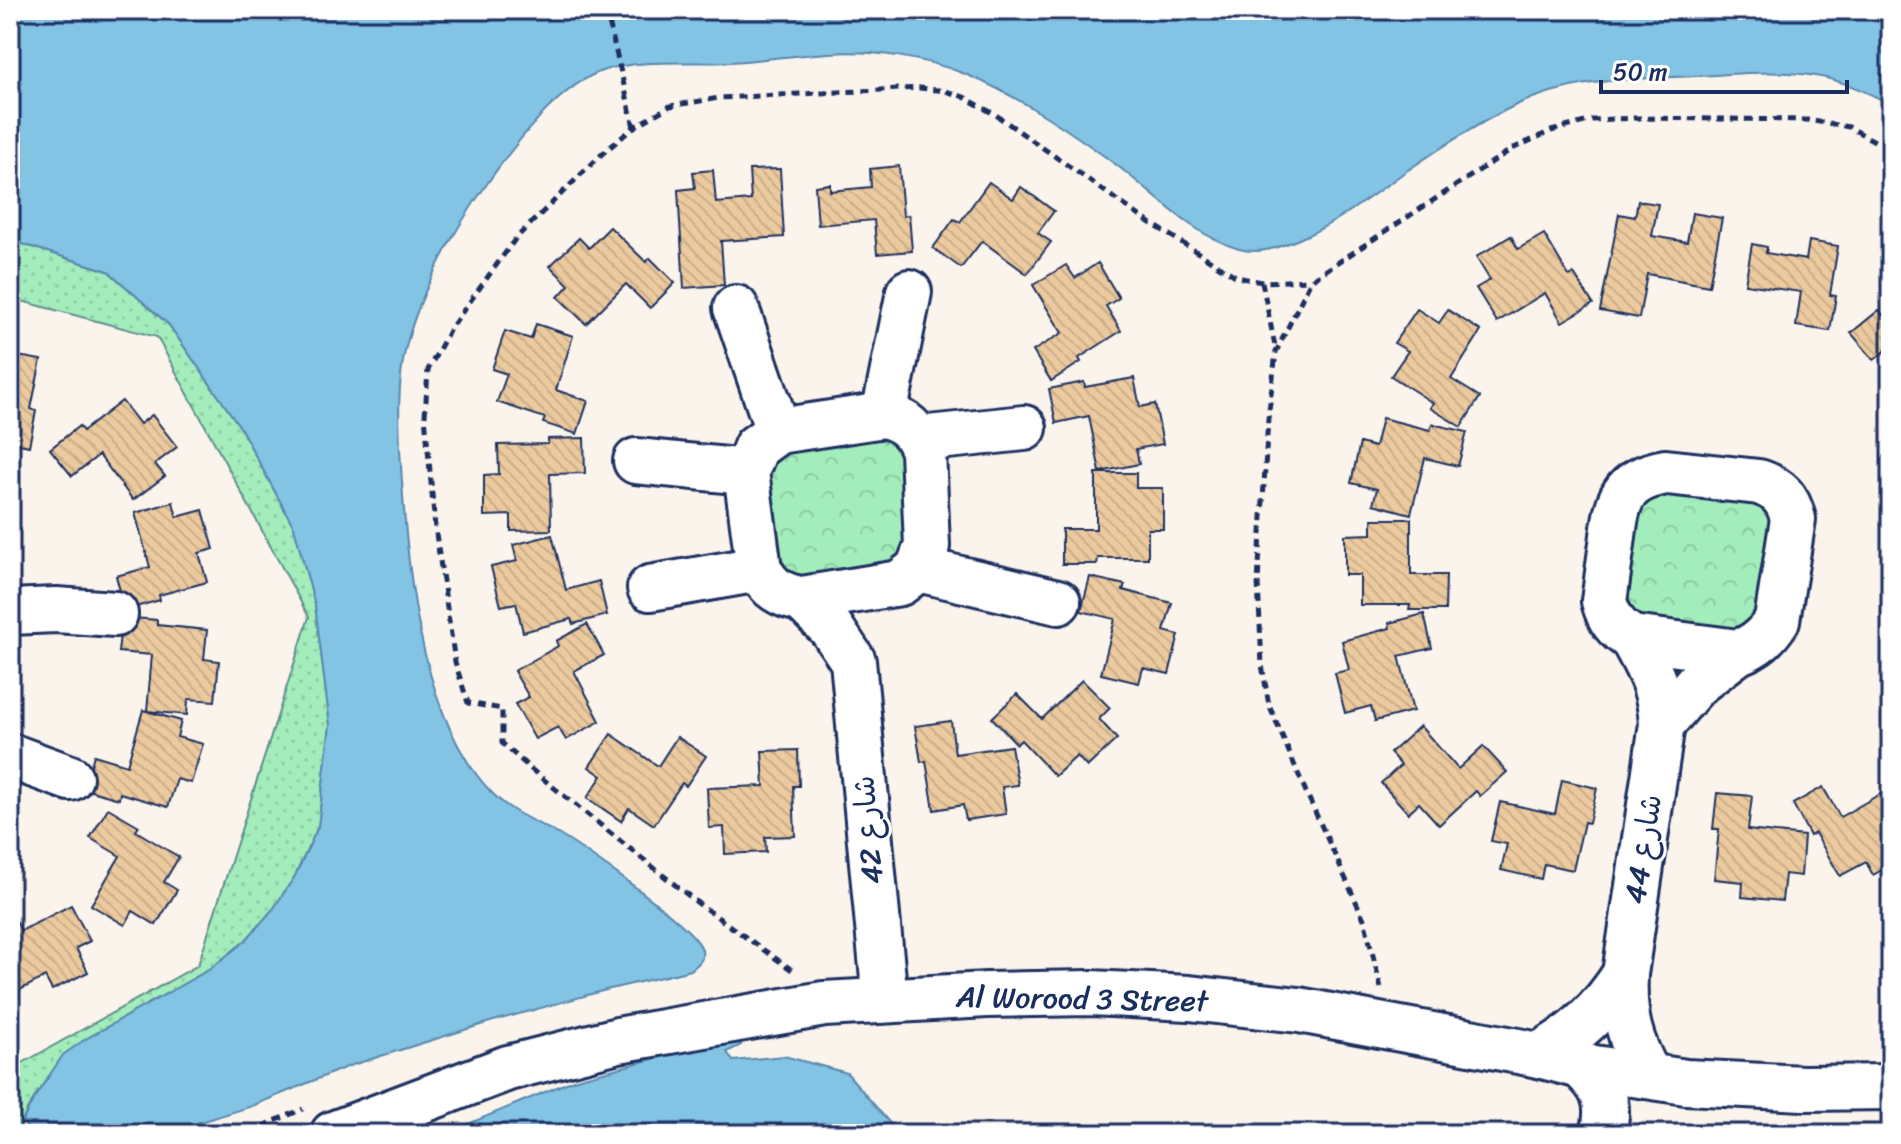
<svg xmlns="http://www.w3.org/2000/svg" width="1901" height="1144" viewBox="0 0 1901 1144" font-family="Sriracha,'Playpen Sans Arabic',sans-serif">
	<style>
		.grass { fill: url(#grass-dots); stroke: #5f8e8c; stroke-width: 2 }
		.forest { fill: url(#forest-crowns); stroke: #5f8e8c; stroke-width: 2 }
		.water { fill: #83c3e4; stroke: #5988ae; stroke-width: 2 }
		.building { fill: url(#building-back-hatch); stroke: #1b2f5e; stroke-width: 2 }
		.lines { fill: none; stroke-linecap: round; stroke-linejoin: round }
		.minor-casing { stroke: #1b2f5e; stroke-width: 50 }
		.path { stroke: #1b2f5e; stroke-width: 5; stroke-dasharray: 8 6; stroke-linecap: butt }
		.minor { stroke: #fff; stroke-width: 44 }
		.labels { text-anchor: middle; stroke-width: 6; stroke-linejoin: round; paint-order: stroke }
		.street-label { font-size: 30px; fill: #1b2f5e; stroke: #fff }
	</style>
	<defs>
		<pattern id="grass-dots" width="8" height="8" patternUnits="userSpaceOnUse" patternTransform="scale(2)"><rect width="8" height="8" fill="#a3ecbb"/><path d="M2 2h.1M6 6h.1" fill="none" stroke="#8ccba3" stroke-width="1.8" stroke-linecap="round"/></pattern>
		<pattern id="forest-crowns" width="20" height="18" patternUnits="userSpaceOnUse" patternTransform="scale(2)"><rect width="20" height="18" fill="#a3ecbb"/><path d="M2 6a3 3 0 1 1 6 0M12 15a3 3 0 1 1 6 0" fill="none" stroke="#8ccba3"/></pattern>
		<pattern id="building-back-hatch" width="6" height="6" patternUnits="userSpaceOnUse" patternTransform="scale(2)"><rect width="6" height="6" fill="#ecca9e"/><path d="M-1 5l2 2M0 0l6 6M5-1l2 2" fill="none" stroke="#caae8a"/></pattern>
	</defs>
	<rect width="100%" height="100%" fill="#fbf4ec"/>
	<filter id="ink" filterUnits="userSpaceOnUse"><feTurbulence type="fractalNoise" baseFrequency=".0125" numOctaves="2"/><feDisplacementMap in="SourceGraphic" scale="16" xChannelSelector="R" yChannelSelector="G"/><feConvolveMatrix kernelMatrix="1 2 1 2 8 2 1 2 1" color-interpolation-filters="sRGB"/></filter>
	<g filter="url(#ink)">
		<path class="grass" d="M10,240L108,271L169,325L240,427L294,527L315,605L330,725L318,827L295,876L274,908L245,941L210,969L84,1040L47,1078L27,1110L17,1134H10V1070L198,965L309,617L157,337L10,298Z"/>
		<g class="forest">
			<path d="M881,431L902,444L914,543L904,568L798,583L773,558L767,457L775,447Z"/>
			<path d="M1749,493L1768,508L1771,520L1762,616L1745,633L1646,627L1623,612L1635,495Z"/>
		</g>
		<g class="water">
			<path d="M10,10H1891V104C1868,93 1846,82 1821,77C1779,69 1738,74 1696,76C1633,79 1570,78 1512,107C1475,125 1439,149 1405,172C1371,196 1338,223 1299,239C1280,247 1259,255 1239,249C1191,235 1154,193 1115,164C1069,130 1019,96 965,74C925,58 873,50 830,53C796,55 763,60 730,62C691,64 641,59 605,70C560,84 515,144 489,181C453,231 414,301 403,361C398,390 399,420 400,449C406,553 416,716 493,794C512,813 533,820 556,833C581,847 697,927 702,950C704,962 698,963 691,970L606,990L490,1022L349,1066L252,1106L197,1123L108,1133L37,1132L26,1127L23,1120L33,1100L63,1055L84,1040L210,969L245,941L274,908L295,876L318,827L330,725L315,605L294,527L240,427L169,325L108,271L10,240Z"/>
			<path d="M734,1038L741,1045L727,1052L733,1061L784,1056L847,1073L899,1134H444L576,1079Z"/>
		</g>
		<g class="building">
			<path d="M899,166L903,216L909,215L912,251L877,254L874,220L818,225L815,186L830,184V191L871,187L870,169Z"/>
			<path d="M780,169L784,237L721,241L724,285L684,288L678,190L695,188L693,172L713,170L716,203L751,200L749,170Z"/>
			<path d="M989,182L1013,199L1021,187L1054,211L1038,233L1051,242L1027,274L982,241L961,268L933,248L954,219L960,222Z"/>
			<path d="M1638,201L1658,204L1652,236L1687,242L1692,213L1722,218L1709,286L1647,274L1639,318L1600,311L1619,214L1635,217Z"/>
			<path d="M610,227L646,262L650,258L675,283L650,308L626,284L586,324L558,297L569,285L550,266L579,238L589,248Z"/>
			<path d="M1544,234L1569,276L1574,274L1593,304L1562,322L1545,293L1497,322L1476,288L1490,280L1476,257L1511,236L1518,249Z"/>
			<path d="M1809,241L1838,246L1830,295L1836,296L1830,331L1796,326L1801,292L1745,284L1752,244L1767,247L1766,253L1806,260Z"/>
			<path d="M1098,263L1119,298L1106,306L1121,331L1079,358L1081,362L1051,381L1033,351L1062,333L1033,285L1066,265L1075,278Z"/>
			<path d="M1891,308V346L1874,360L1851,333L1879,310L1883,315Z"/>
			<path d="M1417,309L1439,323L1448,310L1481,331L1451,379L1480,397L1461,427L1430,408L1433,403L1391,376L1408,351L1394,343Z"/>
			<path d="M536,324L573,336L556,390L588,401L577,434L543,423L545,418L497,402L507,374L492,369L505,331L531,339Z"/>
			<path d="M12,355L41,360L31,409L36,411L29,446L10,442Z"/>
			<path d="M1134,378L1140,407L1155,404L1163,444L1136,449L1139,464L1100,472L1089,416L1056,423L1049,389L1084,382L1085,387Z"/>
			<path d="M122,401L140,424L152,415L177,447L155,464L165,476L133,500L99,455L72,476L50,449L79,426L83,431Z"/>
			<path d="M1382,418L1430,430L1432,424L1467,432L1458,466L1425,458L1411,514L1373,504L1377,489L1351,483L1360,443L1375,447Z"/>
			<path d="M584,438L585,473L550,474L551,530L511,531V515L484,516V475L499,474L498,445L548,444V439Z"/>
			<path d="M1096,473H1136V488H1163V529H1148V558H1098L1097,564H1062V529H1096Z"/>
			<path d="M173,502L177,517L203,510L214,549L199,553L207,582L159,595L160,600L125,610L116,576L150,567L135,513Z"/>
			<path d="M1372,519H1411V575H1446L1445,610H1409L1410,605H1360V575H1345V535L1372,534Z"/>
			<path d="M552,535L566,590L599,581L607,615L573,624L571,619L523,632L516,603L501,606L491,567L517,561L513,545Z"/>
			<path d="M1090,577L1125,585L1123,590L1172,603L1164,631L1179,635L1169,674L1143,668L1139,683L1101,674L1115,619L1081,611Z"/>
			<path d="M1424,614L1432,648L1399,656L1413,711L1375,721L1371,706L1345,713L1335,673L1349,670L1342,641L1390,628L1389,623Z"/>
			<path d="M122,617L157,620V625L207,630L204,659L219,661L215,701L188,699L187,715L147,711L152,655L118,652Z"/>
			<path d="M587,624L604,655L574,671L600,721L566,740L558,727L535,739L515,704L529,697L514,671L558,646L556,641Z"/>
			<path d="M1082,680L1110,708L1099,719L1117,739L1087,767L1077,756L1055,776L1021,740L1017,744L992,718L1017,694L1042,719Z"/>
			<path d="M143,710L181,721L177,737L203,744L191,783L177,779L168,807L120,793L119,799L84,789L94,755L127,765Z"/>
			<path d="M951,721L955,754L1011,746L1018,785L1002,787L1006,814L966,820L963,805L934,810L926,761L921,762L915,726Z"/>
			<path d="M1420,726L1458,769L1483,746L1507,772L1480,796L1476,791L1439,825L1419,803L1408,813L1381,783L1401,765L1390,753Z"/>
			<path d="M611,734L658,766L677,737L706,756L686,786L682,783L654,825L629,808L621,821L587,798L602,776L589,767Z"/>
			<path d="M798,750L799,786H793L795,836L765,837L766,852L725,854L724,827L709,828L707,788L764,786L762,751Z"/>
			<path d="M1562,780L1597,788L1589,823L1584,822L1573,870L1544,864L1541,879L1501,870L1507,844L1491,841L1500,802L1555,814Z"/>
			<path d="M1823,787L1840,817L1889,789L1891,865L1873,875L1866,862L1840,876L1815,833L1810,836L1793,804Z"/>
			<path d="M1717,793L1752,796L1748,830L1804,836L1801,876L1785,874L1782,901L1742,897L1743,882L1714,879L1719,829H1713Z"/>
			<path d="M108,808L139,826L136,831L179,857L164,882L177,890L156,925L133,911L125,925L91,905L120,856L90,838Z"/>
			<path d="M71,905L90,941L76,948L88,972L52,990L45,977L18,991L10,975V909L21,931Z"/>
		</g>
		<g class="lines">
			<g class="minor-casing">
				<g id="minor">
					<path d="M736,308L778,431"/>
					<path d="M884,415C905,420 916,430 923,451L927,546L918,569L900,583L802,599C781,596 769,588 759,569L746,472L756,447L778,431Z"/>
					<path d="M884,415L909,292"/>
					<path d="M919,439L1024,428"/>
					<path d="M636,461L746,472"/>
					<path d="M1666,472L1759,482C1779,489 1788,498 1793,519L1777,620C1767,636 1756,646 1738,652L1632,638C1616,629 1609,619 1604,601C1607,582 1609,563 1612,544C1617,503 1619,480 1666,472Z"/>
					<path d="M918,569L1058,602"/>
					<path d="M650,588L759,569"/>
					<path d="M802,599L831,628L853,661L885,1000"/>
					<path d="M10,612L56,610L115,614"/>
					<path d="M1632,638C1649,669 1660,688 1662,724L1625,974C1623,1015 1629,1040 1649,1076"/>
					<path d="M1662,724L1696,684L1738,652"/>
					<path d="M10,756L70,778"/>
					<path d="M1539,1055C1577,1034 1602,1010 1625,974"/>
					<path d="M1581,1066C1604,1088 1611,1102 1603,1134"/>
					<path d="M333,1134L508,1068L618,1040L824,1004L987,995L1091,993L1189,998L1299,1010L1539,1055L1581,1066L1686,1082L1803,1088L1891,1087"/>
				</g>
			</g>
			<g class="path">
				<path d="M606,10L634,127"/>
				<path d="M1262,282L1276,351"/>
				<path d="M792,970L699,904L532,770L502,743V709L468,703L455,662L435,527L425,416L428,370L450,329L516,238L603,153L634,127L670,106L719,98L920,88L946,91L964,97L996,115L1144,219L1237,277L1262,282L1311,280"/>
				<path d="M1381,988L1364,919L1306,792L1269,705L1262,665L1258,582L1268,419L1276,352L1311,280L1512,149L1551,131L1592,120L1635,118L1807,120L1849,127L1891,150"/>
				<path d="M236,1134L251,1131L303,1109"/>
			</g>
			<use href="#minor" class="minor"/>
		</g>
	</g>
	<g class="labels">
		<g class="street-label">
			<text transform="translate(868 830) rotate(-95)" y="10">شارع 42</text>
			<text transform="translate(1643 849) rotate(-81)" y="10">شارع 44</text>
			<text transform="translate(1082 999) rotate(1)" y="10">Al Worood 3 Street</text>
		</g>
	</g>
	<rect width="1901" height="1144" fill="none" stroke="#fff" stroke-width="40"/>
	<rect x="20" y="20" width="1861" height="1104" fill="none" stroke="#1b2f5e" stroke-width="3" filter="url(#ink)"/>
	<path d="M1601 80v12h246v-12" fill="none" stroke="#1b2f5e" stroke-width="4"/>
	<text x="1613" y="80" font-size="24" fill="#1b2f5e" stroke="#ffffff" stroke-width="6" paint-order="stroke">50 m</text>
</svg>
